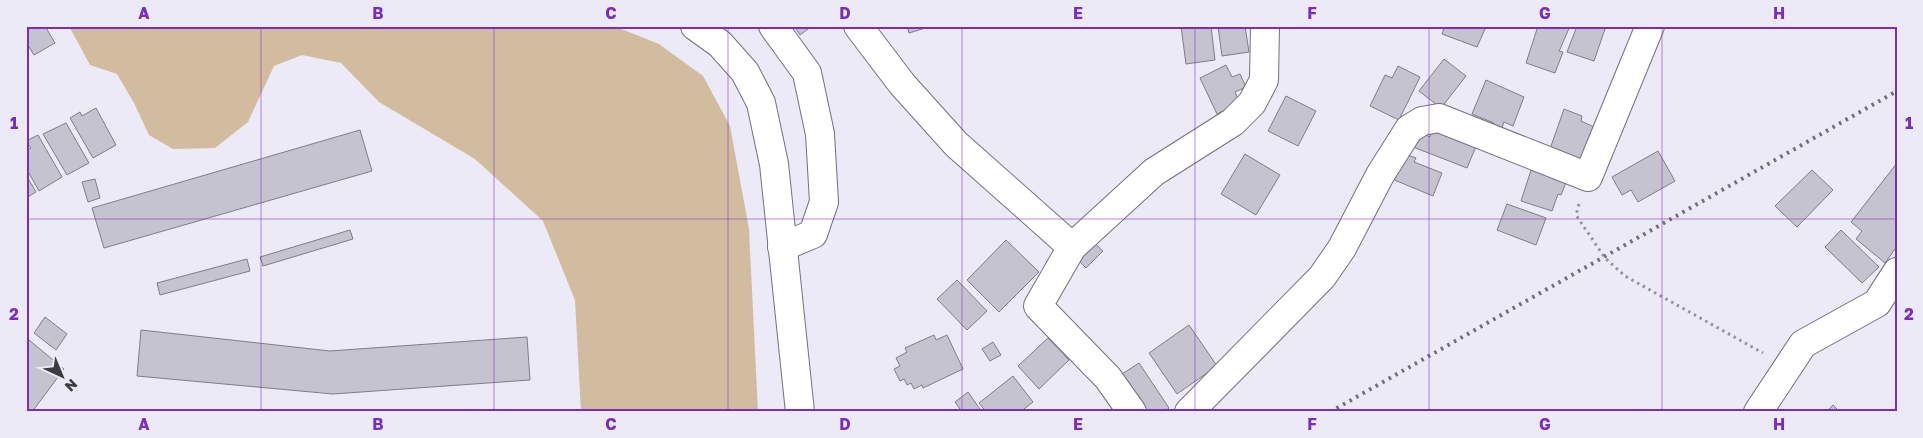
<svg xmlns="http://www.w3.org/2000/svg" width="1923" height="438" viewBox="0 0 1923 438" font-family="'Golos Text',sans-serif">
	<style>
		.green { fill: #d2bca0 }
		.building { fill: #c5c3cf; stroke: #7f7d88 }
		.lines { fill: none; stroke-linecap: round; stroke-linejoin: round }
		.minor-casing { stroke: #73717c; stroke-width: 30 }
		.path { stroke: #94949c; stroke-width: 3; stroke-dasharray: 2.5 4; stroke-linecap: butt }
		.minor { stroke: #fff; stroke-width: 28 }
		.rail { stroke: #717077; stroke-width: 4; stroke-dasharray: 2.5 5; stroke-linecap: butt }
		.grid { fill: none; stroke: #7b2cbf; stroke-width: 1; stroke-opacity: 0.55 }
		.neatline { fill: none; stroke: #7b2cbf; stroke-width: 2 }
		.grid-label { font-size: 16px; text-anchor: middle; font-weight: bold; fill: #7b2cbf }
	</style>
	<rect width="100%" height="100%" fill="#ebeaf6"/>
	<path class="green" d="M69,26H614L659,44L703,76L730,126L749,229L758,412H581L575,300L543,221L475,159L379,102L341,63L302,55L274,66L248,122L215,148L173,149L149,135L134,103L117,74L90,65Z"/>
	<g class="building">
		<path d="M26,26H45L55,43L34,55L26,42Z"/>
		<path d="M794,26H812L800,35Z"/>
		<path d="M907,26H932L909,33Z"/>
		<path d="M1181,26H1211L1215,60L1186,64Z"/>
		<path d="M1218,26H1245L1249,52L1222,56Z"/>
		<path d="M1445,26H1478L1485,29L1477,47L1442,34Z"/>
		<path d="M1538,26H1570L1561,47L1559,51L1563,52L1555,73L1526,63Z"/>
		<path d="M1577,26H1606L1594,61L1567,52Z"/>
		<path d="M1444,59L1466,76L1441,108L1419,91Z"/>
		<path d="M1226,65L1232,77L1240,74L1246,87L1235,92L1240,103L1217,114L1200,78Z"/>
		<path d="M1398,66L1420,77L1399,120L1370,106L1385,75L1392,78Z"/>
		<path d="M1486,80L1524,97L1513,126L1504,122L1501,130L1492,127L1494,123L1472,114Z"/>
		<path d="M1286,96L1316,111L1298,146L1268,131Z"/>
		<path d="M96,108L116,145L93,158L70,118L80,112L82,116Z"/>
		<path d="M1564,109L1582,116L1581,121L1594,127L1581,160L1550,149Z"/>
		<path d="M66,123L89,163L67,175L43,134Z"/>
		<path d="M1434,127L1477,144L1467,168L1413,147L1419,132L1430,137Z"/>
		<path d="M360,130L372,171L104,248L92,208Z"/>
		<path d="M38,135L62,177L39,191L26,168V151L31,148L26,141Z"/>
		<path d="M1658,151L1675,181L1638,202L1631,190L1622,195L1612,177Z"/>
		<path d="M1402,153L1416,158L1414,162L1442,173L1433,196L1392,179Z"/>
		<path d="M1245,154L1280,175L1256,215L1221,194Z"/>
		<path d="M1897,163V246L1885,263L1856,239L1862,231L1851,222Z"/>
		<path d="M1532,167L1567,180L1561,195L1558,194L1552,211L1521,201Z"/>
		<path d="M1812,170L1833,190L1797,227L1775,206Z"/>
		<path d="M26,175L36,192L26,198Z"/>
		<path d="M95,179L100,198L88,202L82,182Z"/>
		<path d="M1507,204L1546,218L1536,245L1497,230Z"/>
		<path d="M350,230L353,239L263,266L260,257Z"/>
		<path d="M1841,230L1879,267L1862,283L1825,247Z"/>
		<path d="M1006,240L1039,272L999,312L967,280Z"/>
		<path d="M1093,242L1103,251L1086,268L1076,258Z"/>
		<path d="M247,259L250,271L160,295L157,283Z"/>
		<path d="M957,280L987,311L967,330L937,299Z"/>
		<path d="M45,317L67,334L56,350L34,333Z"/>
		<path d="M1189,325L1217,366L1177,394L1149,353Z"/>
		<path d="M141,330L330,351L527,337L530,380L333,394L137,376Z"/>
		<path d="M934,335L936,340L947,335L963,369L923,388L922,385L914,389L911,383L907,385L904,379L900,381L894,369L900,366L896,358L907,352L905,348Z"/>
		<path d="M1048,338L1069,360L1039,389L1018,366Z"/>
		<path d="M29,340L64,369L32,412H26V344Z"/>
		<path d="M993,342L1001,355L990,361L982,349Z"/>
		<path d="M1139,363L1169,408L1164,412H1144L1119,376Z"/>
		<path d="M1013,376L1033,402L1020,412H986L979,403Z"/>
		<path d="M968,392L982,412H962L955,402Z"/>
		<path d="M1833,405L1840,412H1826Z"/>
	</g>
	<g class="lines">
		<g class="minor-casing">
			<g id="minor">
				<path d="M695,26L720,44L745,72L761,103L774,164L800,412"/>
				<path d="M773,26L807,73L820,134L824,202L813,234L782,247"/>
				<path d="M858,26L902,84L956,144L1072,247"/>
				<path d="M1132,412L1108,378L1038,306L1072,247L1154,172L1233,122L1252,103L1264,80L1265,26"/>
				<path d="M1189,412L1322,277L1342,248L1380,175L1409,129L1422,121L1439,118L1588,177L1650,26"/>
				<path d="M1758,412L1803,344L1877,303L1897,272"/>
			</g>
		</g>
		<path class="path" d="M1579,204L1576,215L1605,258L1625,276L1763,353"/>
		<use href="#minor" class="minor"/>
		<path class="rail" d="M1330,412L1897,91"/>
	</g>
	<path class="grid" d="M261,26V412M494,26V412M728,26V412M962,26V412M1195,26V412M1429,26V412M1662,26V412M26,219H1897"/>
	<rect width="1923" height="438" fill="none" stroke="#ebeaf6" stroke-width="55"/>
	<g transform="translate(62 376) rotate(136)" stroke="#ebeaf6" stroke-width="4" paint-order="stroke">
	<path d="M0-4L9 19L0 12L-9 19Z" fill="#3b3b40"/>
	<text y="-8" font-size="14" font-weight="bold" text-anchor="middle" fill="#3b3b40">N</text>
	</g>
	<rect x="28" y="28" width="1868" height="382" class="neatline"/>
	<g class="grid-label">
		<text x="144" y="19">A</text>
		<text x="378" y="19">B</text>
		<text x="611" y="19">C</text>
		<text x="845" y="19">D</text>
		<text x="1078" y="19">E</text>
		<text x="1312" y="19">F</text>
		<text x="1545" y="19">G</text>
		<text x="1779" y="19">H</text>
		<text x="14" y="129">1</text>
		<text x="1909" y="129">1</text>
		<text x="14" y="320">2</text>
		<text x="1909" y="320">2</text>
		<text x="144" y="430">A</text>
		<text x="378" y="430">B</text>
		<text x="611" y="430">C</text>
		<text x="845" y="430">D</text>
		<text x="1078" y="430">E</text>
		<text x="1312" y="430">F</text>
		<text x="1545" y="430">G</text>
		<text x="1779" y="430">H</text>
	</g>
</svg>
